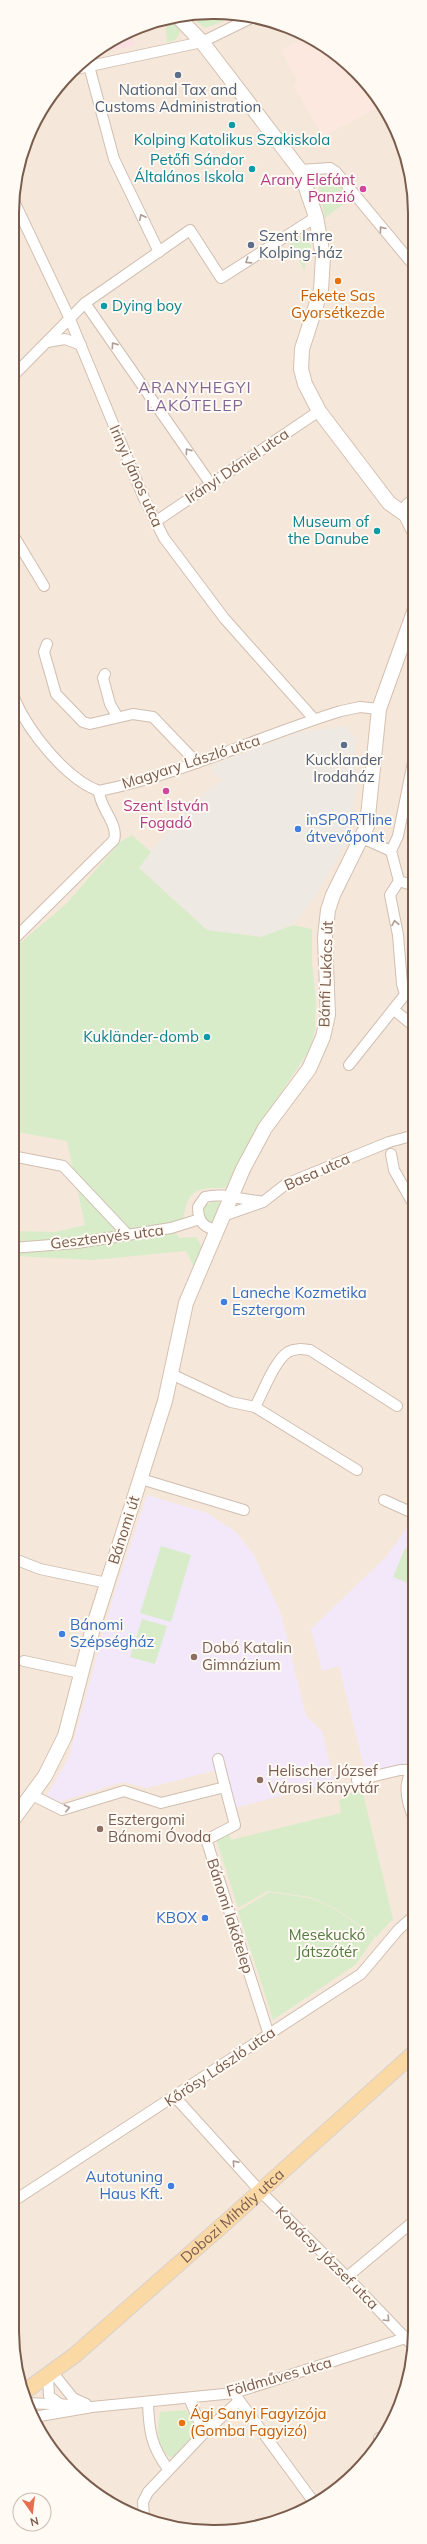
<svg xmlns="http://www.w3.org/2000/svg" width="427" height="2544" viewBox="0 0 427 2544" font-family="Mulish,sans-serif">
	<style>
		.residential { fill: #f5e8da }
		.commercial { fill: #fde8e0 }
		.industrial { fill: #efe9e4 }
		.education { fill: #f3e8fa }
		.medical { fill: #fbdfe3 }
		.green { fill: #d8ecc9 }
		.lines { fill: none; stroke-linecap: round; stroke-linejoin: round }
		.street-casing { stroke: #d1beb0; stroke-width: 12 }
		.secondary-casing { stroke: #d6c0b0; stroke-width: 16 }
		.primary-casing { stroke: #dad1cd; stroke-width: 17 }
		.street { stroke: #fff; stroke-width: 10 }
		.secondary { stroke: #fff; stroke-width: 14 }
		.primary { stroke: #fbd9a5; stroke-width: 15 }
		.oneway { stroke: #af9d94 }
		.service-dot { fill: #5c6f8a; stroke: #fffaf3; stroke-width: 1.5 }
		.culture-dot { fill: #0f9aa8; stroke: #fffaf3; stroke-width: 1.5 }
		.hotel-dot { fill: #d1479c; stroke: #fffaf3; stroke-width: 1.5 }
		.food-dot { fill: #e8710a; stroke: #fffaf3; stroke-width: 1.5 }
		.shop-dot { fill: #3f7fe0; stroke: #fffaf3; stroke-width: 1.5 }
		.education-dot { fill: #8d6e63; stroke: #fffaf3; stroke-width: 1.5 }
		.labels { text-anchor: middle; stroke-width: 4; stroke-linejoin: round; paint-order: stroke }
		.service-label { font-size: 15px; fill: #4e5e75; stroke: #fffaf3 }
		.culture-label { font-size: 15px; fill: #0d838f; stroke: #fffaf3; text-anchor: end }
		.hotel-label { font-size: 15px; fill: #b23c85; stroke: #fffaf3; text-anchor: end }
		.food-label { font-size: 15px; fill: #c56008; stroke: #fffaf3 }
		.street-label { font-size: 15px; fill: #7a5c4d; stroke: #fffaf3 }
		.shop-label { font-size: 15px; fill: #366cbe; stroke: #fffaf3; text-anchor: start }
		.education-label { font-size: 15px; fill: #785e54; stroke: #fffaf3; text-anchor: start }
		.park-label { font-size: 15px; fill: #537a41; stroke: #fffaf3 }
		.neighbourhood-label { font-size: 16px; letter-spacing: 1px; fill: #846695; stroke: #fffaf3 }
		.rim { fill: none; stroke: #7a5c4d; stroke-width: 2 }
	</style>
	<rect width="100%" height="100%" fill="#fdf6ec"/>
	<path class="residential" d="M227,12L291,27L356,71L394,125L415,200V2344L394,2420L346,2482L278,2521L201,2532L125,2511L71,2473L27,2407L12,2330V200L33,124L81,62L149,23Z"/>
	<path class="commercial" d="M306,38L356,71L381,106L323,136L293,84L298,82L281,50Z"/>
	<path class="industrial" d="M345,726L356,739L353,764L358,772L349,839L314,898L293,925L261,937L207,930L138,867L169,830L204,793L221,781L211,768L215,764L300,732Z"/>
	<g class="education">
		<path d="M147,1495L207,1513L236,1532L254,1555L281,1614L306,1716L322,1731L334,1782L235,1808L224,1768L147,1788L123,1782L59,1802L47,1795L69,1757L114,1594Z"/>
		<path d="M415,1516V1767L367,1778L339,1666L322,1671L311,1629L386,1557Z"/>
	</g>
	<path class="medical" d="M133,32L134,46L99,52Z"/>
	<g class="green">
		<path d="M220,13L224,21L205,28L191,17Z"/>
		<path d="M173,19L180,30C179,37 175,42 167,42L165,20Z"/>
		<path d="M323,176H331L351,198L325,218L318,183Z"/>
		<path d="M308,232L311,248L310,258L305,260V271L289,244Z"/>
		<path d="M132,835L151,852L139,868L207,930L261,937L293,925L312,929V963L316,1001L315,1030L310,1049L249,1141L240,1164L225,1188C209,1188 191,1186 186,1206C184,1211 185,1216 182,1221L169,1225L180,1238L196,1237L203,1249L195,1269L186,1251L92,1260L15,1256L12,1258V1231L56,1232L85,1225L67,1141L12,1131V950L66,904L120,842Z"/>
		<path d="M215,1201L229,1206L215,1226L206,1221L202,1211L204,1206Z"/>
		<path d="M161,1546L191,1555L171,1622L140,1613Z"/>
		<path d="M405,1548L415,1552V1586L393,1577Z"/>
		<path d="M142,1619L167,1626L155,1664L130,1657Z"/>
		<path d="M361,1785L393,1919L376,1937L335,1908L310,1897L268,1891L238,1908L216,1839L229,1833L231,1840L341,1813L339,1801Z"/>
		<path d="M270,1892L309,1898L332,1907L375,1937L355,1965L273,2020L238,1911Z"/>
		<path d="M186,2410L193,2422L194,2434L173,2457H169C156,2443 157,2430 160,2412Z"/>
	</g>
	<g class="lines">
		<g class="street-casing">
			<g id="street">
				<path d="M89,66L114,159L159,252"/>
				<path d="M76,69L202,42L251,18"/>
				<path d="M300,170L330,168L336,172L415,267"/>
				<path d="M13,199L69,317L143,496L164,538L224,618L314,719"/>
				<path d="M85,303L210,483"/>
				<path d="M47,342L65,339L81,345"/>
				<path d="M12,377L85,303L190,230L221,278L316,217"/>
				<path d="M155,522L319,411"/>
				<path d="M12,533L44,586"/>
				<path d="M47,644L44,652L56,694L83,722L90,724L133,714L153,717L197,763"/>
				<path d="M105,674L103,678L110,704L117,716"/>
				<path d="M12,679C14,685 13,694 15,700C29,732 66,779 99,791"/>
				<path d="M99,791C183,774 259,736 341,711L360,707L379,709"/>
				<path d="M362,838L391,851"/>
				<path d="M399,881L391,851L398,836L415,752"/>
				<path d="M399,881L390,895L398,935L402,984L405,994"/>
				<path d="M399,881L415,886"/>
				<path d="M12,941L114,840C119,824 99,807 99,791"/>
				<path d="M394,1010L415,1027"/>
				<path d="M349,1065L415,982"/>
				<path d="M391,1154L394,1170L411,1200L415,1201"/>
				<path d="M12,1156L63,1166L128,1235"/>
				<path d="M223,1216L263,1202L286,1184L389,1142L415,1135"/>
				<path d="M218,1230C204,1228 198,1222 198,1207L205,1197C223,1192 240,1200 259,1201"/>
				<path d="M12,1248L77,1243L171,1228L200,1219"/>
				<path d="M171,1374L231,1402L255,1407L357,1470"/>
				<path d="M255,1407C263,1392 275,1360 288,1352C295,1348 302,1349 310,1350L397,1406"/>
				<path d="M141,1479L244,1510"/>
				<path d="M384,1500L415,1514"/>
				<path d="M12,1558L40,1569L107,1583"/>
				<path d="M24,1661L80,1673"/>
				<path d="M218,1759L225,1787"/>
				<path d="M415,1767C401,1782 407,1804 415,1821"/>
				<path d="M357,1780L400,1770H411"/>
				<path d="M32,1795L62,1810L124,1791L161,1803L225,1787L235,1825L208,1839L207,1842L269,2035"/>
				<path d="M175,2097L261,2192L347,2277L414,2347"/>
				<path d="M12,2202L361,1974L399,1929L415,1915"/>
				<path d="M347,2277L415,2220"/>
				<path d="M53,2373L73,2398L86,2404"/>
				<path d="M48,2376L49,2396L60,2404"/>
				<path d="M236,2396L313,2501"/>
				<path d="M189,2398L204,2433"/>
				<path d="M26,2403L74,2405"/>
				<path d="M148,2403C149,2431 151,2446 168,2469"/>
				<path d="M34,2417L92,2407L234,2393L415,2335"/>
				<path d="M379,2438L380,2439"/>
				<path d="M144,2517L143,2502L148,2492L204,2433L239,2401"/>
			</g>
		</g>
		<g class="secondary-casing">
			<g id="secondary">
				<path d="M180,19L202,42L300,170L316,217L323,256L321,290L302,349L301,369L305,384L319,411L389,503L406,515L415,533"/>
				<path d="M406,515L408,506L415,500"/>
				<path d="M12,1821L45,1776L65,1736L93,1628L165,1401L186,1303L243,1169L265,1128L309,1069L323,1037L328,1015L325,937L328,910L333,895L367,826L379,709L415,609"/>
			</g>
		</g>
		<g class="primary-casing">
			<g id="primary">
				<path id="s1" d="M24,2392L75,2355L225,2223L415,2052"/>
			</g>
		</g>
		<use href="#street" class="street"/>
		<use href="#secondary" class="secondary"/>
		<use href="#primary" class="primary"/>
	</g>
	<defs><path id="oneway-chevron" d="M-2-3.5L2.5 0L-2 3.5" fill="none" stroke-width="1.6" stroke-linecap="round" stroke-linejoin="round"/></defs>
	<g class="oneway">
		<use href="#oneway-chevron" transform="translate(142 217) rotate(-116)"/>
		<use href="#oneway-chevron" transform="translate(382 229) rotate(-128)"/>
		<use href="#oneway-chevron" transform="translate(248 261) rotate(147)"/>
		<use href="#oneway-chevron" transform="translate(114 345) rotate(-125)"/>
		<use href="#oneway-chevron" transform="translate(188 451) rotate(-125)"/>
		<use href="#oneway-chevron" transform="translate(395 923) rotate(-101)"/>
		<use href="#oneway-chevron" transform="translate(67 1808) rotate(-13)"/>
		<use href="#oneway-chevron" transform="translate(235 2163) rotate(-132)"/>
		<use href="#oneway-chevron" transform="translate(387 2319) rotate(46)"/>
	</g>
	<g class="service-dot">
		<circle cx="178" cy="75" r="4"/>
		<circle cx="251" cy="245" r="4"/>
		<circle cx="344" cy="745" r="4"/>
	</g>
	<g class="culture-dot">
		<circle cx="232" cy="125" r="4"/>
		<circle cx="252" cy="169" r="4"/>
		<circle cx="104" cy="306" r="4"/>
		<circle cx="377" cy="531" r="4"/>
		<circle cx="207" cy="1037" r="4"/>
	</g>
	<g class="hotel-dot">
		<circle cx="363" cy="189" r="4"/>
		<circle cx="166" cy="791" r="4"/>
	</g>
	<g class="food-dot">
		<circle cx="338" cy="281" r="4"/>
		<circle cx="182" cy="2423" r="4"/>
	</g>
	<g class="shop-dot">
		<circle cx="298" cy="829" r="4"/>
		<circle cx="224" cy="1302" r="4"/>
		<circle cx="62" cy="1634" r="4"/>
		<circle cx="205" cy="1918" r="4"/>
		<circle cx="171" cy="2186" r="4"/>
	</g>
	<g class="education-dot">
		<circle cx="194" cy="1657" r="4"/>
		<circle cx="260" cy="1780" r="4"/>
		<circle cx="100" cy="1829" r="4"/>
	</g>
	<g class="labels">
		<g class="service-label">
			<text x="178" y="95">National Tax and<tspan x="178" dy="17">Customs Administration</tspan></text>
			<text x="259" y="241" text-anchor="start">Szent Imre<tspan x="259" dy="17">Kolping-ház</tspan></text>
			<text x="344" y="765">Kucklander<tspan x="344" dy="17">Irodaház</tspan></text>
		</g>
		<g class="culture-label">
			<text x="232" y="145" text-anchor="middle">Kolping Katolikus Szakiskola</text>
			<text x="244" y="165">Petőfi Sándor<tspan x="244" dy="17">Általános Iskola</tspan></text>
			<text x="112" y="311" text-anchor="start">Dying boy</text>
			<text x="369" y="527">Museum of<tspan x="369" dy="17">the Danube</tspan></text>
			<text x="199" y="1042">Kukländer-domb</text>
		</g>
		<g class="hotel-label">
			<text x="355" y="185">Arany Elefánt<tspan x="355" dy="17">Panzió</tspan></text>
			<text x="166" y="811" text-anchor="middle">Szent István<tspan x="166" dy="17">Fogadó</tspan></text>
		</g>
		<g class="food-label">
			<text x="338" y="301">Fekete Sas<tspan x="338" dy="17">Gyorsétkezde</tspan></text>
			<text x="190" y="2419" text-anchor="start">Ági Sanyi Fagyizója<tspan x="190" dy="17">(Gomba Fagyizó)</tspan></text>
		</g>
		<g class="street-label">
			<text transform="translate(237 466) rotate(-34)" y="5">Irányi Dániel utca</text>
			<text transform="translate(136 476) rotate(66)" y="5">Irinyi János utca</text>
			<text transform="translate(191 762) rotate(-18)" y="5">Magyary László utca</text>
			<text transform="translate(326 974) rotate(-88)" y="5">Bánfi Lukács út</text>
			<text transform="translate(317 1172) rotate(-24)" y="5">Basa utca</text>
			<text transform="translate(107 1237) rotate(-7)" y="5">Gesztenyés utca</text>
			<text transform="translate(124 1530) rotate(-72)" y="5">Bánomi út</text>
			<text transform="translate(230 1916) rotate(72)" y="5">Bánomi lakótelep</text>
			<text transform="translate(220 2067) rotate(-34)" y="5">Kőrösy László utca</text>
			<text dy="5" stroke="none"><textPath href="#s1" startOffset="273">Dobozi Mihály utca</textPath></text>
			<text transform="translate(327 2258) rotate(45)" y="5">Kopácsy József utca</text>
			<text transform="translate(279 2377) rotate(-16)" y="5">Földműves utca</text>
		</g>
		<g class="shop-label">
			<text x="306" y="825">inSPORTline<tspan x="306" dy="17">átvevőpont</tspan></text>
			<text x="232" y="1298">Laneche Kozmetika<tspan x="232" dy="17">Esztergom</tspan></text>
			<text x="70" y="1630">Bánomi<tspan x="70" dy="17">Szépségház</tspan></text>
			<text x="197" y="1923" text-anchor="end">KBOX</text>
			<text x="163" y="2182" text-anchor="end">Autotuning<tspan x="163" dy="17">Haus Kft.</tspan></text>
		</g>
		<g class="education-label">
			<text x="202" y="1653">Dobó Katalin<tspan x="202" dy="17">Gimnázium</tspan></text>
			<text x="268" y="1776">Helischer József<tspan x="268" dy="17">Városi Könyvtár</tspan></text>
			<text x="108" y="1825">Esztergomi<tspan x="108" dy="17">Bánomi Óvoda</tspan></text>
		</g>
		<g class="park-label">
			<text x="327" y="1940">Mesekuckó<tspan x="327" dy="17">Játszótér</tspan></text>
		</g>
		<g class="neighbourhood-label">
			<text x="195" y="393">ARANYHEGYI<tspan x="195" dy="18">LAKÓTELEP</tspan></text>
		</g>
	</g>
	<path d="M0 0H427V2544H0ZM213 19H214A194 194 0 0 1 408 213V2331A194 194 0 0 1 214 2525H213A194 194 0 0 1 19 2331V213A194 194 0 0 1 213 19Z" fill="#fffaf3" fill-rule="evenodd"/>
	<path class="rim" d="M213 19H214A194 194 0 0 1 408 213V2331A194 194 0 0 1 214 2525H213A194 194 0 0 1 19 2331V213A194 194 0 0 1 213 19Z"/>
	<g transform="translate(32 2512) rotate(166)"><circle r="19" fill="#fffaf3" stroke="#cabbb1"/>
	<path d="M0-3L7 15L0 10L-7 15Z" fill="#e76f51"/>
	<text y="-6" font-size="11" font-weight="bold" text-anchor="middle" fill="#7a5c4d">N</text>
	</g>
</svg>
